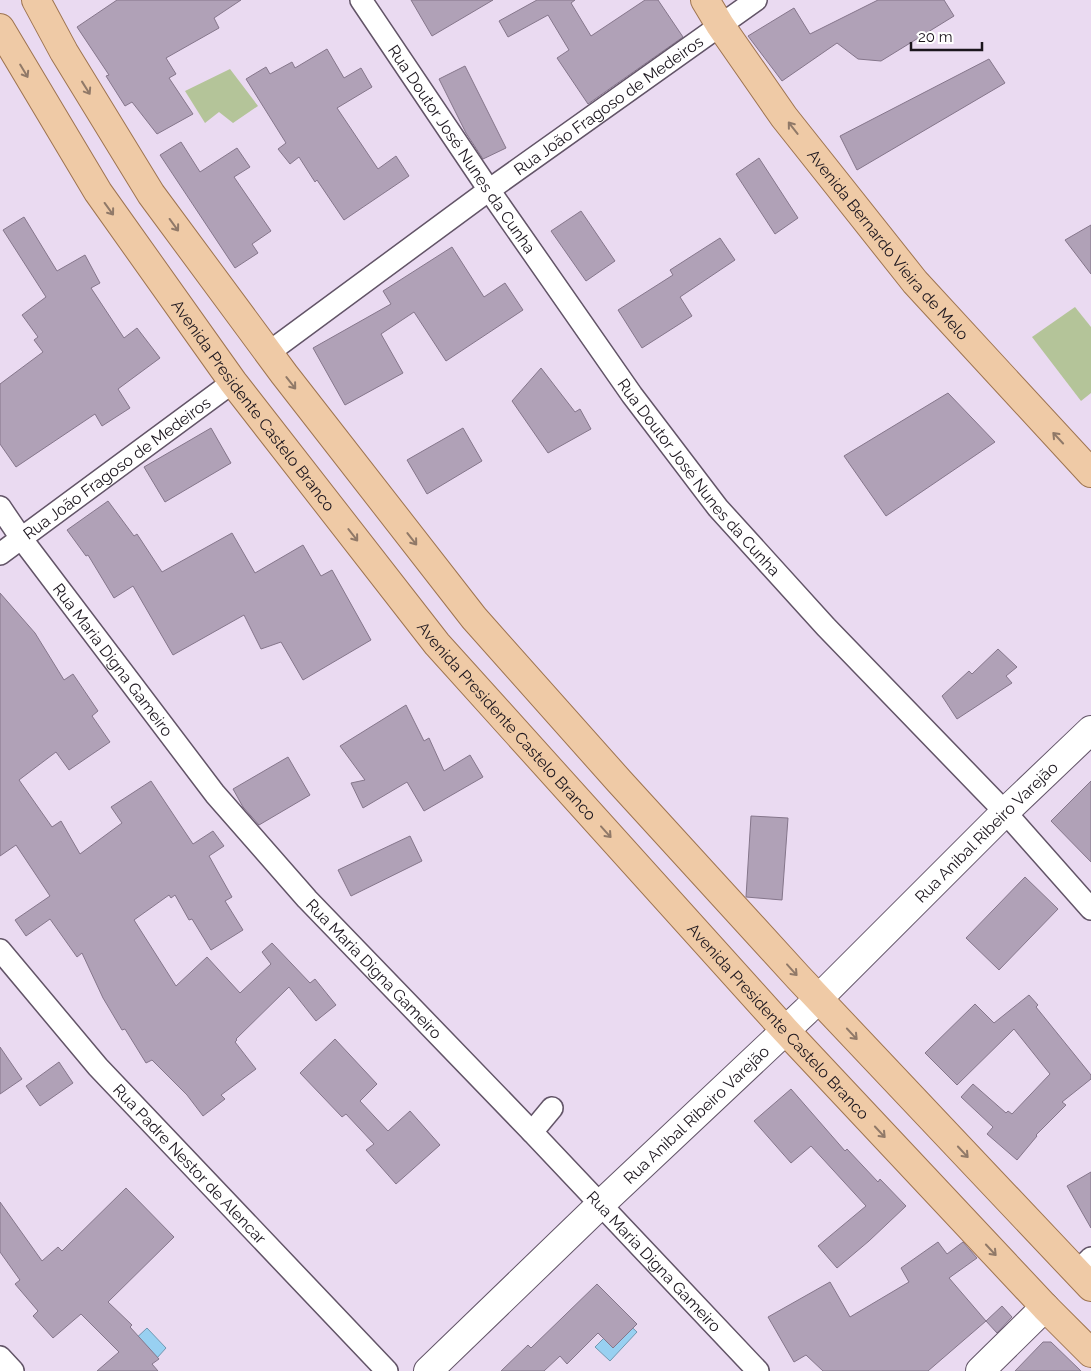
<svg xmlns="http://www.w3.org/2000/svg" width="1091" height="1371" viewBox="0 0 1091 1371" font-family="Raleway,sans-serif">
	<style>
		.green { fill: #b4c499 }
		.water { fill: #98d0f1; stroke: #7298b1 }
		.building { fill: #b0a1b7; stroke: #85768b }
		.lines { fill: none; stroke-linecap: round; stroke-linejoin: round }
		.minor-casing { stroke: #625467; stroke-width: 24 }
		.tertiary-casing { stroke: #625467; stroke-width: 30 }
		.secondary-casing { stroke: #625467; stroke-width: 30 }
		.primary-casing { stroke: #9e7450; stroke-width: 30 }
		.minor { stroke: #fff; stroke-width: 21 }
		.tertiary { stroke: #fff; stroke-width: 28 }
		.secondary { stroke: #fff; stroke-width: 28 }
		.primary { stroke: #efcaa6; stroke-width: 28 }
		.oneway { stroke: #907968 }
		.labels { text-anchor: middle; stroke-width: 4; stroke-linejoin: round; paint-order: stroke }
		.street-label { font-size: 16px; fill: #1b151d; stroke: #fff }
	</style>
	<rect width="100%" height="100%" fill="#eadaf1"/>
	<g class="green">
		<path d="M230,69L258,106L233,123L219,112L205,123L185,91Z"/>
		<path d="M1075,307L1091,327V393L1081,401L1032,337Z"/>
	</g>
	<g class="water">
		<path d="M623,1319L637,1332L610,1361L595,1347Z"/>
		<path d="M147,1328L166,1348L157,1358L131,1343Z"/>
	</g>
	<g class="building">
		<path d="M117,0H241L214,18L219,28L166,58L176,74L169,78L193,114L157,134L132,102L125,106L106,76L109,75L77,27Z"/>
		<path d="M411,0H493L432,36Z"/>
		<path d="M537,0H575L571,3L591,36L645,0H658L683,37L588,104L557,58L569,50L548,15L508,37L499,21Z"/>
		<path d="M878,0H944L954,16L881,61L858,59L837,43L782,81L748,36L794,8L810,34Z"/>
		<path d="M327,49L344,78L361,68L372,87L337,108L378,169L396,156L409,176L344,220L317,180L315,182L299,157L290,164L278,149L286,143L246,79L266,67L270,74L292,62L295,68Z"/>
		<path d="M989,59L1005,83L857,170L840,136Z"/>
		<path d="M465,66L506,148L483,159L466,133L439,79Z"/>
		<path d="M181,142L200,172L237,148L250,167L234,177L271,231L252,244L258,253L235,268L160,155Z"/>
		<path d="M759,158L798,218L775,234L736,174Z"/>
		<path d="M581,211L615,261L586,281L551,231Z"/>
		<path d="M24,217L57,271L85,255L100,283L91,288L124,338L137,328L160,358L118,389L130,408L102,426L95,414L16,467L0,444V384L43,352L34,340L38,337L22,315L46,297L3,230Z"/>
		<path d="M1091,225V274L1065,240Z"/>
		<path d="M720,238L735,260L680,297L692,316L642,348L618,310L673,275L670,270Z"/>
		<path d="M452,247L484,297L505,283L523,310L446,361L414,312L381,334L403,373L345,405L313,348L391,304L383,291Z"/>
		<path d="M541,368L575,412L580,409L591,429L548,453L512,401Z"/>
		<path d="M948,393L995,442L886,516L844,456Z"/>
		<path d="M211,428L231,463L165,502L144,467Z"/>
		<path d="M463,428L482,461L427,494L407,460Z"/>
		<path d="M108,501L134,536L137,534L162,572L232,533L255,573L303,545L321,576L332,570L371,640L303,680L281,642L261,649L244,615L173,655L133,586L114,598L88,555L86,556L67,530Z"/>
		<path d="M0,593L35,633L64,680L73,674L98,711L92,716L110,742L69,770L56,752L19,780L52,827L61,821L80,854L122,823L111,807L151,781L193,844L213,831L224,846L209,856L232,897L225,901L243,930L211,950L192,919L189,920L175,895L171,898L169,895L134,920L176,986L207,957L240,993L271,964L262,952L272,943L310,983L315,979L336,1005L316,1021L289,987L236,1039L237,1040L235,1042L256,1069L221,1095L225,1099L203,1116L187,1095L152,1060L146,1063L125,1029L122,1030L103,998L82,953L77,957L50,919L26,936L15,920L50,896L16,845L0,856Z"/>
		<path d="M998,649L1017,667L1006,676L1012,683L957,719L942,696L969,671L972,674Z"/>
		<path d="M406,705L424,741L429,738L444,771L470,755L483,777L424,811L407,782L363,808L351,783L365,780L340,746Z"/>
		<path d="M288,757L310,795L259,825L243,807L233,789Z"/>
		<path d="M1091,781V862L1051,821Z"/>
		<path d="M751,816L788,818L782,900L746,897Z"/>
		<path d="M410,836L422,861L351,896L338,870Z"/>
		<path d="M1025,877L1058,909L999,970L966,938Z"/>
		<path d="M1029,995L1038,1005L1036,1007L1091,1075V1079L1062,1102L1066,1105L1036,1135L1037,1136L1017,1160L987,1134L993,1127L961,1097L973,1084L1006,1113L1008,1111L1012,1114L1050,1074L1014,1029L957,1085L925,1053L975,1004L994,1023Z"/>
		<path d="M335,1039L377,1084L360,1101L388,1131L410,1111L440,1145L396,1184L366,1150L374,1144L346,1114L342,1117L300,1073Z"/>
		<path d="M0,1047L22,1079L0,1094Z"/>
		<path d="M59,1062L73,1083L40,1106L26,1086Z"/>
		<path d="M791,1089L845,1151L847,1149L878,1182L880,1179L906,1206L869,1241L837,1268L818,1246L866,1206L811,1146L791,1163L754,1121Z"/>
		<path d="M1091,1172V1228L1067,1186Z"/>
		<path d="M126,1188L174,1237L108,1302L132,1325L130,1327L159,1359L152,1364L158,1371H97L119,1352L81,1314L53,1338L33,1316L38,1311L15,1284L20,1280L0,1252V1202L42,1261L58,1247L62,1251Z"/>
		<path d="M938,1242L947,1254L963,1242L977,1258L949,1278L986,1321L928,1371H823L806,1355L794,1362L768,1317L830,1282L850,1317L909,1282L901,1268Z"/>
		<path d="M597,1284L637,1324L613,1348L598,1333L567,1364L560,1356L544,1371H501L528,1345L531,1348Z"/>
		<path d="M1002,1306L1012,1317L997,1333L986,1321Z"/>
		<path d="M1043,1342H1051L1081,1371H1015Z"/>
	</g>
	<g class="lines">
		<g class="minor-casing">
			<g id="minor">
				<path id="s1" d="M361,0L489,190L632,395L718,508L826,627L1005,812L1091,909"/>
				<path id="s2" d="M268,353L489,190L756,0"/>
				<path id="s3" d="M0,507L21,538L215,794L307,899L532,1132L758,1371"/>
				<path id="s4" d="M0,554L233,382"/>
				<path id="s5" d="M0,950L98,1067L387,1371"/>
				<path d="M532,1132L552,1108"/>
				<path d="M1077,1272L1091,1258"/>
				<path d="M0,1357L13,1371"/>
			</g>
		</g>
		<g class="tertiary-casing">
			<g id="tertiary">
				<path id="s6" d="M428,1371L601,1204L806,1011L1005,812L1091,730"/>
			</g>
		</g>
		<g class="secondary-casing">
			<path id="secondary" d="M980,1371L1045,1307"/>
		</g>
		<g class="primary-casing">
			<g id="primary">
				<path d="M36,0L64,52L151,194L284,374L474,618L619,781L798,977L1091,1287"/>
				<path id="s7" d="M705,0L720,25L784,117L915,282L1091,473"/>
				<path id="s8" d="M0,28L98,192L233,382L437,644L785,1030L1045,1307L1091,1353"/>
			</g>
		</g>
		<use href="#minor" class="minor"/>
		<use href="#tertiary" class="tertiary"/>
		<use href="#secondary" class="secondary"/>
		<use href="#primary" class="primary"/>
	</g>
	<defs><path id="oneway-shaft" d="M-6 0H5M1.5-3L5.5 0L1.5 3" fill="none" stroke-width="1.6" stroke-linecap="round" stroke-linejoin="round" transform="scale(1.25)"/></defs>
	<g class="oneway">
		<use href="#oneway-shaft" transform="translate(24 71) rotate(59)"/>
		<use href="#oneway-shaft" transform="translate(86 88) rotate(58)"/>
		<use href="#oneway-shaft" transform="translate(793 128) rotate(-128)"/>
		<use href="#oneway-shaft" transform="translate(109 209) rotate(54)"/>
		<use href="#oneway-shaft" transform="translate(174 225) rotate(54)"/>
		<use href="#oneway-shaft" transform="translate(291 383) rotate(52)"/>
		<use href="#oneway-shaft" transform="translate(1058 438) rotate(-133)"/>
		<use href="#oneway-shaft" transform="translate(353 535) rotate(52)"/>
		<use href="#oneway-shaft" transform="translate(412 539) rotate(52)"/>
		<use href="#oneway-shaft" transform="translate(606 832) rotate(48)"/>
		<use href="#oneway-shaft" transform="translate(792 970) rotate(48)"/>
		<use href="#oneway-shaft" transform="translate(852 1034) rotate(47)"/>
		<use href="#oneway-shaft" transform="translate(880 1132) rotate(47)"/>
		<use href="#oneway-shaft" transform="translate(963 1152) rotate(47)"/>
		<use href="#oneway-shaft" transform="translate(991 1250) rotate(47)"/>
	</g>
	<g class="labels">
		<g class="street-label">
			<text dy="6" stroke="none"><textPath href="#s2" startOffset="421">Rua João Fragoso de Medeiros</textPath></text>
			<text dy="6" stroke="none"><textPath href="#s1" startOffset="180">Rua Doutor José Nunes da Cunha</textPath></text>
			<text dy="6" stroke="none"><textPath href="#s7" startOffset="306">Avenida Bernardo Vieira de Melo</textPath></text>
			<text dy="6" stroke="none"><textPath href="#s8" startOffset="455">Avenida Presidente Castelo Branco</textPath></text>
			<text dy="6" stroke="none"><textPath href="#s4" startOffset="145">Rua João Fragoso de Medeiros</textPath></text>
			<text dy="6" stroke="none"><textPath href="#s1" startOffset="585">Rua Doutor José Nunes da Cunha</textPath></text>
			<text dy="6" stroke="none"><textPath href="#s3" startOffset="190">Rua Maria Digna Gameiro</textPath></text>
			<text dy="6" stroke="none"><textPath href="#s8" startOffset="860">Avenida Presidente Castelo Branco</textPath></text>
			<text dy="6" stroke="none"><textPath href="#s6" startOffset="776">Rua Anibal Ribeiro Varejão</textPath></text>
			<text dy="6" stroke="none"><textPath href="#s3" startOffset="595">Rua Maria Digna Gameiro</textPath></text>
			<text dy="6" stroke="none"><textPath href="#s8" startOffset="1265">Avenida Presidente Castelo Branco</textPath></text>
			<text dy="6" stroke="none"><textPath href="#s6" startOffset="371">Rua Anibal Ribeiro Varejão</textPath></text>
			<text dy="6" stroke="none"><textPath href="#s5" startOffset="286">Rua Padre Nestor de Alencar</textPath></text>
			<text dy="6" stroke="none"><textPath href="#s3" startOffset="1000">Rua Maria Digna Gameiro</textPath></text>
		</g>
	</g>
	<path d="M911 42v8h71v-8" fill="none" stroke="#1b151d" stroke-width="2.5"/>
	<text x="918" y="42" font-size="15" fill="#1b151d" stroke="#ffffff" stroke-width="4" paint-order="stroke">20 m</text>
</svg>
